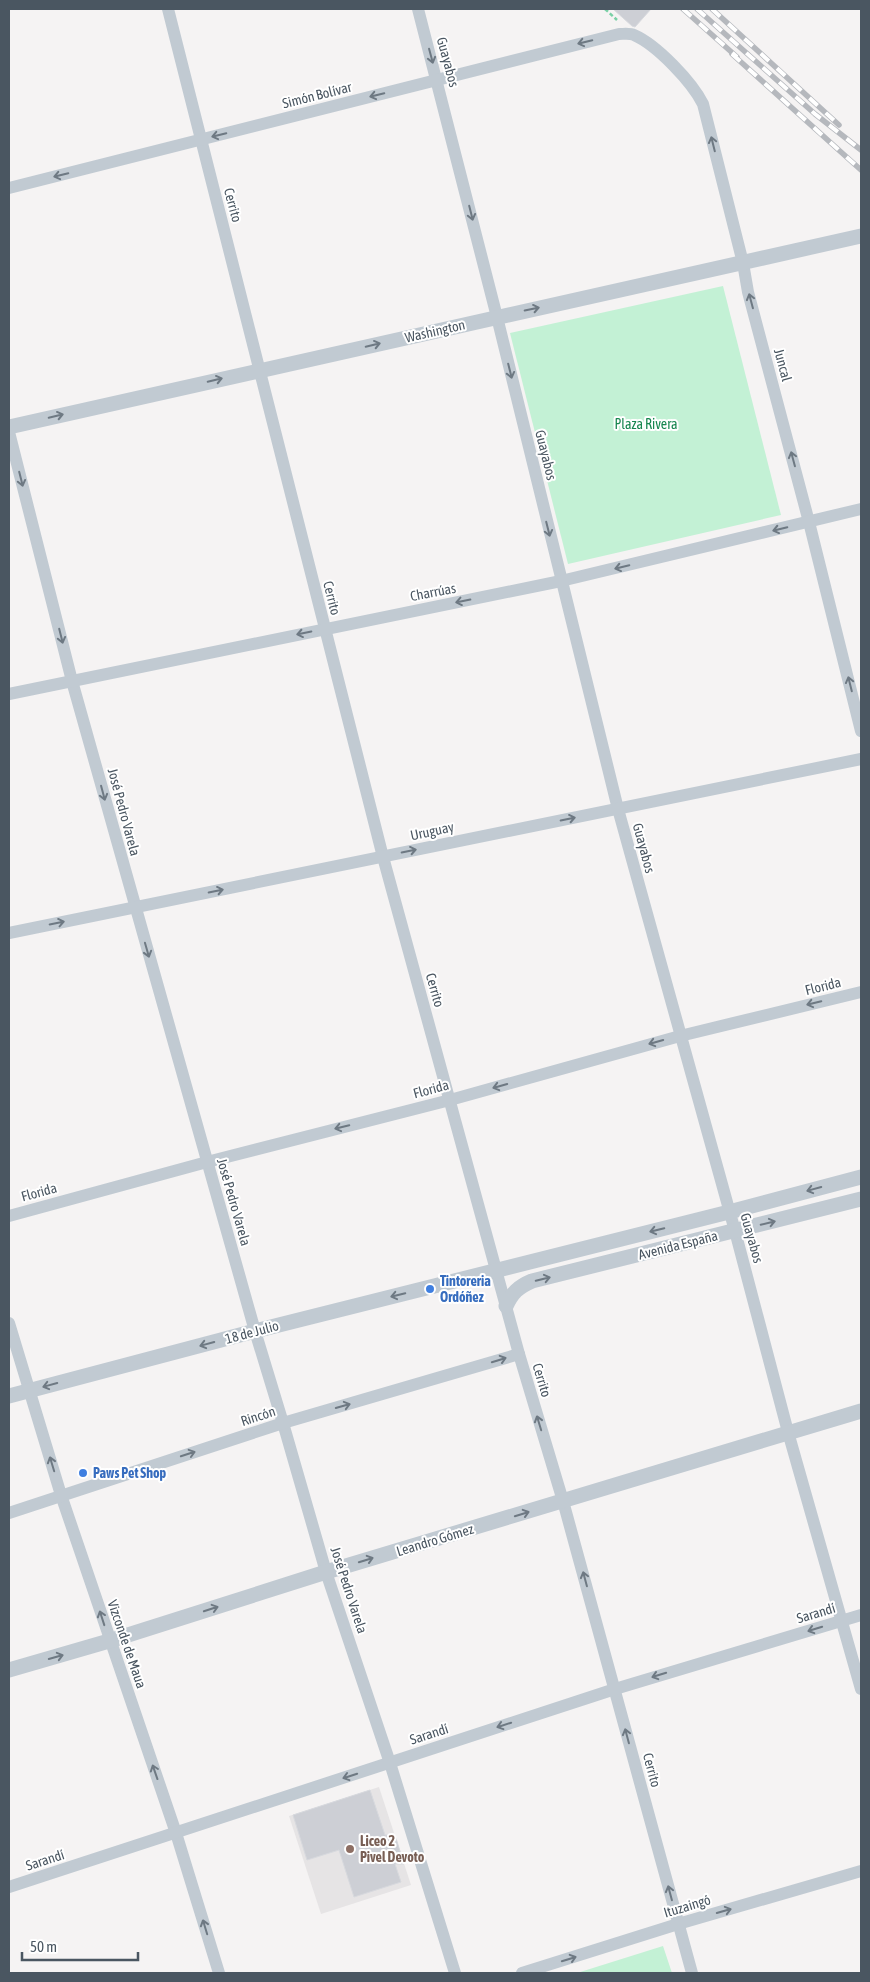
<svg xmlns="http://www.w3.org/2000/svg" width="870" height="1982" viewBox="0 0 870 1982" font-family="'Asap Condensed',sans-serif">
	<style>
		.education { fill: #e6e4e5 }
		.green { fill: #c3f1d5 }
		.building { fill: #cdcfd5; stroke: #d7d9de }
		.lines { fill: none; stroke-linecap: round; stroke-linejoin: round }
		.path { stroke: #7ad0a6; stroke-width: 2.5; stroke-dasharray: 4 2.5; stroke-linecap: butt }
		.minor { stroke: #c1cad2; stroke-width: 12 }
		.tertiary { stroke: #c1cad2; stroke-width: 15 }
		.rail-casing { stroke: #b5b8bd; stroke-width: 5.5 }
		.rail { stroke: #fff; stroke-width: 4; stroke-dasharray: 11; stroke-linecap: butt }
		.oneway { stroke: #6e7983 }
		.shop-dot { fill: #3f7fe0; stroke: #fff; stroke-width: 2 }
		.education-dot { fill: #8d6e63; stroke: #fff; stroke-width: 2 }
		.labels { text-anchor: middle; stroke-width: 4; stroke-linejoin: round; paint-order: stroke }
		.street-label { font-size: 14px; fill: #4a5661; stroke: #fff }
		.park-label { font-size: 14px; fill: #17864f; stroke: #fff }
		.shop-label { font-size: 14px; font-weight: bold; fill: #366cbe; stroke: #fff; text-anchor: start }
		.education-label { font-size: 14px; font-weight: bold; fill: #785e54; stroke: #fff; text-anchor: start }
	</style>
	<rect width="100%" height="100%" fill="#f5f3f3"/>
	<path class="education" d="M379,1787L411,1885L321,1914L289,1816Z"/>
	<g class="green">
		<path d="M723,286L781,515L568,564L510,333Z"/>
		<path d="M663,1946L672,1973H577Z"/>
	</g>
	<g class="building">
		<path d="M613,9H651L635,27L632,26Z"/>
		<path d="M370,1790L385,1835H395L404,1864H395L401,1882L354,1897L339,1850L307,1860L293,1815Z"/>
	</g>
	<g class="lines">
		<path class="path" d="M605,9L617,20"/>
		<g class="minor">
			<path d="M168,9L383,857L519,1354L563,1501L692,1973"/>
			<path d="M418,9L497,317L618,809L735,1231L788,1432L861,1689"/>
			<path d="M9,188L619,34C624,34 630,33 634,35C657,45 692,82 703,104L743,263L748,292L809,522L861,731"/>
			<path d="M9,432L72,681L255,1331L283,1423L326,1572L390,1763L455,1973"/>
			<path d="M9,694L561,581L861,509"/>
			<path d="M9,933L861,759"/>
			<path d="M9,1216L207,1162L450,1100L680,1036L861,992"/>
			<path d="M9,1323L61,1495L176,1833L219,1973"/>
			<path d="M9,1513L283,1423L519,1354"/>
			<path d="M9,1887L615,1689L861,1615"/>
			<path d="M522,1973L678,1924L861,1871"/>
		</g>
		<g class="tertiary">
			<path d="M9,427L861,236"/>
			<path d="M506,1306C512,1293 518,1287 532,1281L861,1199"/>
			<path d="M9,1396L255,1331L729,1212L861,1177"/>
			<path d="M9,1670L109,1641L326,1572L861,1411"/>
		</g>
		<g class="rail-casing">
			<g id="rail">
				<path d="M683,9L737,57"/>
				<path d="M697,9L815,114L861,150"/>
				<path d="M712,9L839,125"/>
				<path d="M732,54L861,170"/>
			</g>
		</g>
		<use href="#rail" class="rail"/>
	</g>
	<defs><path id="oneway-shaft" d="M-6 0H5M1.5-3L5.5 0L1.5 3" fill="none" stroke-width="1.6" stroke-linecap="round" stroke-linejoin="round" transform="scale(1.25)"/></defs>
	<g class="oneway">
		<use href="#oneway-shaft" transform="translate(585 42) rotate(166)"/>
		<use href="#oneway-shaft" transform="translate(431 56) rotate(75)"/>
		<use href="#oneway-shaft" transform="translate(377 95) rotate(166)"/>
		<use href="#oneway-shaft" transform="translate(219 135) rotate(166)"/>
		<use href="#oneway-shaft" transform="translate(713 144) rotate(-104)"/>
		<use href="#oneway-shaft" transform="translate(61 175) rotate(166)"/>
		<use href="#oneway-shaft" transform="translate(471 213) rotate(76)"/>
		<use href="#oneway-shaft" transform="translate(751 301) rotate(-105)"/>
		<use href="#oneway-shaft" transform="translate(532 309) rotate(-12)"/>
		<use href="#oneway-shaft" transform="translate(373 345) rotate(-13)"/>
		<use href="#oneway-shaft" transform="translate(510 371) rotate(76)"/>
		<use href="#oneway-shaft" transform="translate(215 380) rotate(-13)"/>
		<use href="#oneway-shaft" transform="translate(56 416) rotate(-13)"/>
		<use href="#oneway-shaft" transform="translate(793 459) rotate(-105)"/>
		<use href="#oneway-shaft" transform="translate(21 479) rotate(76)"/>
		<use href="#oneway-shaft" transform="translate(548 529) rotate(76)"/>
		<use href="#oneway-shaft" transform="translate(780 529) rotate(167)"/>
		<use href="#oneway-shaft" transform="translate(622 567) rotate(167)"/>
		<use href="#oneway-shaft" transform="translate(463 601) rotate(169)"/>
		<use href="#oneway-shaft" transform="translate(304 633) rotate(168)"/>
		<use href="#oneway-shaft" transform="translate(61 636) rotate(76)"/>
		<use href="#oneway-shaft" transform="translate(850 684) rotate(-104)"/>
		<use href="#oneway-shaft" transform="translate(103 793) rotate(75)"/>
		<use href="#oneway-shaft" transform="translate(568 819) rotate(-12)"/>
		<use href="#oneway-shaft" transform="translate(409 851) rotate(-12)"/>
		<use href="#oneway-shaft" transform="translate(216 891) rotate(-12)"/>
		<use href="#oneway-shaft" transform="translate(57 923) rotate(-11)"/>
		<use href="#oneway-shaft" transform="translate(147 950) rotate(74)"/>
		<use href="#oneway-shaft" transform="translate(814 1003) rotate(166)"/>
		<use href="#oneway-shaft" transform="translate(656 1042) rotate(164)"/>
		<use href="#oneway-shaft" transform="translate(500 1086) rotate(164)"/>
		<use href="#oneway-shaft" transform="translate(342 1127) rotate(166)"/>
		<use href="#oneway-shaft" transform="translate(814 1189) rotate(165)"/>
		<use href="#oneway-shaft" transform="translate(768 1223) rotate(-14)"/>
		<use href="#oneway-shaft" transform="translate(657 1230) rotate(166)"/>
		<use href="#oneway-shaft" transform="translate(543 1279) rotate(-14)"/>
		<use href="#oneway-shaft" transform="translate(398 1295) rotate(166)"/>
		<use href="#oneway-shaft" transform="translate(207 1344) rotate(165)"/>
		<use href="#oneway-shaft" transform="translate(499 1360) rotate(-17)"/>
		<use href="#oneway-shaft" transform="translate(50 1385) rotate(165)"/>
		<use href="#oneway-shaft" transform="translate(343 1406) rotate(-16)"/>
		<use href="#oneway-shaft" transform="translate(539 1423) rotate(-107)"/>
		<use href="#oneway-shaft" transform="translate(188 1454) rotate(-18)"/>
		<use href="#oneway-shaft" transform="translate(52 1464) rotate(-107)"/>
		<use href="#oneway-shaft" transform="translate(522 1514) rotate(-17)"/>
		<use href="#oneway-shaft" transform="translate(366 1560) rotate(-17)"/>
		<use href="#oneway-shaft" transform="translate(585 1579) rotate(-105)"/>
		<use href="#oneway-shaft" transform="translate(211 1609) rotate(-18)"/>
		<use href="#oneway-shaft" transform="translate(102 1618) rotate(-108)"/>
		<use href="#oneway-shaft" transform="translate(815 1629) rotate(163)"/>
		<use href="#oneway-shaft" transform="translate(56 1657) rotate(-16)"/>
		<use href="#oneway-shaft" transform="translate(659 1675) rotate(163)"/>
		<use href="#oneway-shaft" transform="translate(504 1725) rotate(162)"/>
		<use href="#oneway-shaft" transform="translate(627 1736) rotate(-105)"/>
		<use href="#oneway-shaft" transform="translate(155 1772) rotate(-109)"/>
		<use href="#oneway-shaft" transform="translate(350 1776) rotate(162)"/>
		<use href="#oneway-shaft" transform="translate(670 1893) rotate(-105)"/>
		<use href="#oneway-shaft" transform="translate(724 1911) rotate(-16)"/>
		<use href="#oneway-shaft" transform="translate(205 1927) rotate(-107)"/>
		<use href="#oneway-shaft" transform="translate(569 1959) rotate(-17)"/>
	</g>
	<g class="shop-dot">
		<circle cx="430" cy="1289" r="5"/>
		<circle cx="83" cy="1473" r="5"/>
	</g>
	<circle class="education-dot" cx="350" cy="1849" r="5"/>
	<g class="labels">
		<g class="street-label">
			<text transform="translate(448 62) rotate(75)" y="5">Guayabos</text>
			<text transform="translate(317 95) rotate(-14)" y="5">Simón Bolívar</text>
			<text transform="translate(233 205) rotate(75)" y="5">Cerrito</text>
			<text transform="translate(435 331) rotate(-13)" y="5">Washington</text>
			<text transform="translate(783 365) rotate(75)" y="5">Juncal</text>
			<text transform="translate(546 455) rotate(76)" y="5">Guayabos</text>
			<text transform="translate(433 592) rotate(-11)" y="5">Charrúas</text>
			<text transform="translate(332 598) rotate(76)" y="5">Cerrito</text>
			<text transform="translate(124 812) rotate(75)" y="5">José Pedro Varela</text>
			<text transform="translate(432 831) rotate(-12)" y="5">Uruguay</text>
			<text transform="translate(644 848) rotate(75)" y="5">Guayabos</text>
			<text transform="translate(823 986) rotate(-14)" y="5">Florida</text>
			<text transform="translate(435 990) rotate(74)" y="5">Cerrito</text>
			<text transform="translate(431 1089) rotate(-15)" y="5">Florida</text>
			<text transform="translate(39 1192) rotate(-15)" y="5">Florida</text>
			<text transform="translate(234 1202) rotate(74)" y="5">José Pedro Varela</text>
			<text transform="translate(752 1238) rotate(74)" y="5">Guayabos</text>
			<text transform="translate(678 1245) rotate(-14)" y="5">Avenida España</text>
			<text transform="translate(252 1332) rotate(-15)" y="5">18 de Julio</text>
			<text transform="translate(542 1380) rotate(73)" y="5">Cerrito</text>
			<text transform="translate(258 1416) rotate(-18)" y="5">Rincón</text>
			<text transform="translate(435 1540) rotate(-17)" y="5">Leandro Gómez</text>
			<text transform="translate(349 1590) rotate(72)" y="5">José Pedro Varela</text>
			<text transform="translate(816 1613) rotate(-17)" y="5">Sarandí</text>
			<text transform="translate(127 1644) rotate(71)" y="5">Vizconde de Maua</text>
			<text transform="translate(429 1734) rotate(-18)" y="5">Sarandí</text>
			<text transform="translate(652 1770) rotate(75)" y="5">Cerrito</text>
			<text transform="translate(45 1860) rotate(-18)" y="5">Sarandí</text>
			<text transform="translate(687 1906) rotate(-17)" y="5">Ituzaingó</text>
		</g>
		<g class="park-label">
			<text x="646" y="429">Plaza Rivera</text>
		</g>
		<g class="shop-label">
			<text x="440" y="1286">Tintoreria<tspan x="440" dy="16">Ordóñez</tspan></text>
			<text x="93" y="1478">Paws Pet Shop</text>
		</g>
		<g class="education-label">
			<text x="360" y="1846">Liceo 2<tspan x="360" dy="16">Pivel Devoto</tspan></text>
		</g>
	</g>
	<rect width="870" height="1982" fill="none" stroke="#4a5661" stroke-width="20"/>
	<path d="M22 1952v8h116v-8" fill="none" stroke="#4a5661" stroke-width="2.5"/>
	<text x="30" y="1952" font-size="15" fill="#4a5661" stroke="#ffffff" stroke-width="4" paint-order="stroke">50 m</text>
</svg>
